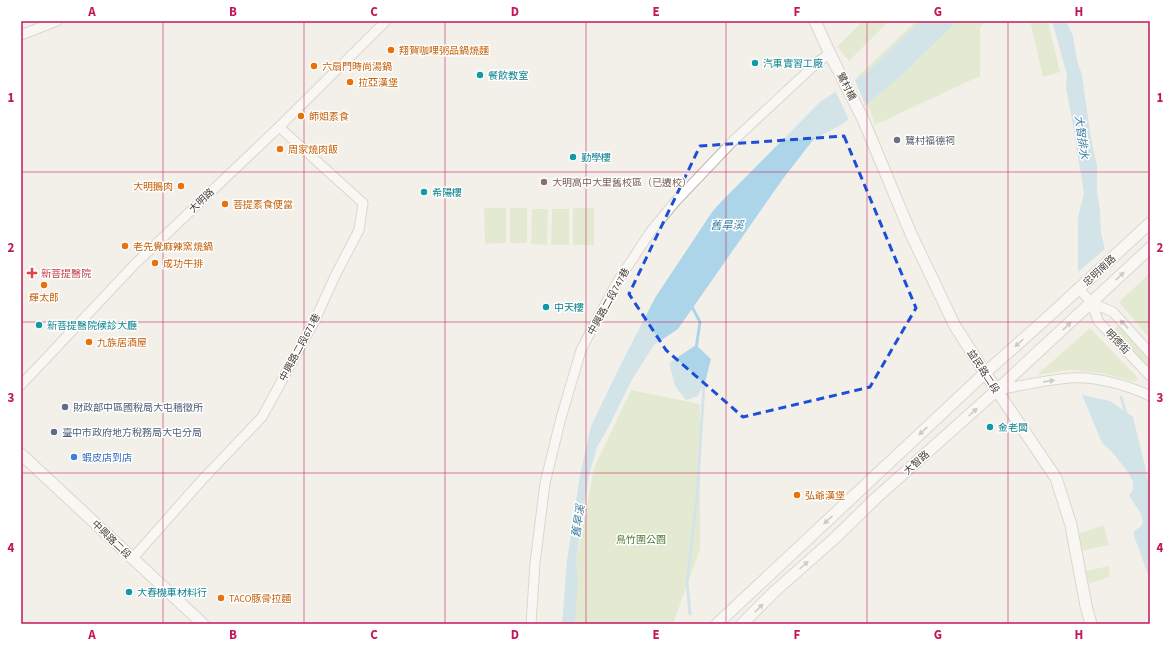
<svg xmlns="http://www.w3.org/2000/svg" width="1171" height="645" viewBox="0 0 1171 645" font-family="'Source Sans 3','Noto Sans TC',sans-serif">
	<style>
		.green { fill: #d3e3b7 }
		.water { fill: #add5e9 }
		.pier { fill: #f3f0ea }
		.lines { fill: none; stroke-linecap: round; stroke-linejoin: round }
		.stream { stroke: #add5e9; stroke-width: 3 }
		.minor-casing { stroke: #beb7ad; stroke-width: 11 }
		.tertiary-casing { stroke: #beb7ad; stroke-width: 13 }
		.minor { stroke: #fff; stroke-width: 9 }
		.tertiary { stroke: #fff; stroke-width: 11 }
		.oneway { fill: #a2a09c }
		.marked { fill: none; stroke: #1d4ed8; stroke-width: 3; stroke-dasharray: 8 5; stroke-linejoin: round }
		.grid { fill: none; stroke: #c2185b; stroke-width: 1; stroke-opacity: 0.55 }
		.food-dot { fill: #e8710a; stroke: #fff; stroke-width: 1.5 }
		.culture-dot { fill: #0f9aa8; stroke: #fff; stroke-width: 1.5 }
		.worship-dot { fill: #6b7280; stroke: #fff; stroke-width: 1.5 }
		.education-dot { fill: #8d6e63; stroke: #fff; stroke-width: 1.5 }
		.health-dot { fill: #e0444e; stroke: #fff; stroke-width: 1.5 }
		.service-dot { fill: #5c6f8a; stroke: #fff; stroke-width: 1.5 }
		.shop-dot { fill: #3f7fe0; stroke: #fff; stroke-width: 1.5 }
		.labels { text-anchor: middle; stroke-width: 3; stroke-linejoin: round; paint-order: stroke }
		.food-label { font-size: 10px; fill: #c56008; stroke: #fff; text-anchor: start }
		.culture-label { font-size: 10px; fill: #0d838f; stroke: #fff; text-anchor: start }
		.street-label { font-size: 10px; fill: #464039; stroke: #fff }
		.worship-label { font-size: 10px; fill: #5b616d; stroke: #fff; text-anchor: start }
		.education-label { font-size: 10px; fill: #785e54; stroke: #fff; text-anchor: start }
		.health-label { font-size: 10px; fill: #be3a42; stroke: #fff; text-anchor: start }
		.service-label { font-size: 10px; fill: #4e5e75; stroke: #fff; text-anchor: start }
		.shop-label { font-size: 10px; fill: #366cbe; stroke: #fff; text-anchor: start }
		.park-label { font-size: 10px; fill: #507232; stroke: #fff }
		.water-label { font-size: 11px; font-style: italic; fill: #3b7da0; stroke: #fff }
		.neatline { fill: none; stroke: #c2185b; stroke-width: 1.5 }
		.grid-label { font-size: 13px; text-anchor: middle; font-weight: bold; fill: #c2185b }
	</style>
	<rect width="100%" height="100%" fill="#f3f0ea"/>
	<g class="green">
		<path d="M863,21H889L849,61L837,47Z"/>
		<path d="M916,21H987L980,27V76L875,125L858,76Z"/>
		<path d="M1030,21H1048L1060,72L1043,77Z"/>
		<path d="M484,208H506V243L485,244Z"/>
		<rect x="510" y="208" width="17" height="35"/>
		<rect x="573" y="208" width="21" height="37"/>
		<path d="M532,209H548L547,245L531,244Z"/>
		<path d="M552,209H569V245H551Z"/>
		<path d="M1150,273V339L1119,302Z"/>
		<path d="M1120,325L1150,357V373L1112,332Z"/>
		<path d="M1090,328L1138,378L1135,382L1101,373L1069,370L1037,375Z"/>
		<path d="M631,390L700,404V549L673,624H572L576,560L594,468Z"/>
		<path d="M1104,525L1109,545L1081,551L1078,534Z"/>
		<path d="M1109,566L1110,577L1087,584L1085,571Z"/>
	</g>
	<g class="water">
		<path d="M920,21H957L901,76L844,123L813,140L782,180L678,329L654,345L633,378L608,428L597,447L589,475L576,560L578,580L575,624H562L567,560L580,475L591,426L622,362L655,298L712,212L719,204L821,101L866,73Z"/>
		<path d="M1052,21H1066L1073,36L1077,60L1082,75L1091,139L1097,165V191L1100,211L1101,233L1105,249L1078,272V217L1084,194L1073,125L1066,88L1067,75Z"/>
		<path d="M696,345L711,359L706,379L698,396L686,400L675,386L669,363Z"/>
		<path d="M1082,395L1110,401L1133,417L1150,486V580L1134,536V531L1140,527L1143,522L1140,512L1129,496L1133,490V482L1128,472L1112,452L1102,443Z"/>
	</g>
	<path class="pier" d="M854,78L865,104L849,120L835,90Z"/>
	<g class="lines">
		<g class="stream">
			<path d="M691,305L700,322L696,349"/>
			<path d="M1121,397L1126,414"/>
			<path d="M690,614L687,582L697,497L704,384L702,381"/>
		</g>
		<g class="minor-casing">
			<g id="minor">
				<path d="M21,35L57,21"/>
				<path d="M1079,289L1092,303L1113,312L1150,353"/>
				<path d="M1092,303L1098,321L1150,376"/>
				<path d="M21,385L135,264L279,127L386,21"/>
				<path d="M997,390C1021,386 1045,380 1070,378C1094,376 1128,385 1150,396"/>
				<path d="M132,559L202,480L262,417L315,320L335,276L359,230L363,203L279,127"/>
				<path d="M531,624L535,563L545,483L561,418L581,350L616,284L651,231L675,202L734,140L819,61L830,54"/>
			</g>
		</g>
		<g class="tertiary-casing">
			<g id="tertiary">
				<path d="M815,21L830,54L863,119L911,234L955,326L985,373L1056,478L1071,525L1086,606L1091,624"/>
				<path d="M21,454L203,624"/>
				<path d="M717,624L985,373L1048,317L1150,223"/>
				<path d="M742,624L775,591L835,538L876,498L997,390L1150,248"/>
			</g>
		</g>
		<use href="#minor" class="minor"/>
		<use href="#tertiary" class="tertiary"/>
	</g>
	<defs><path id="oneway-solid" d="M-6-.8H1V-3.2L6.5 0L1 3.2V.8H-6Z"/></defs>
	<g class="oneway">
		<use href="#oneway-solid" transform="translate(1120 276) rotate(-43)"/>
		<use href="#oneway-solid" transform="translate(1124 324) rotate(-133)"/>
		<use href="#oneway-solid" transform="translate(1067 326) rotate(-43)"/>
		<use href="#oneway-solid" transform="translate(1019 343) rotate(138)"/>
		<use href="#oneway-solid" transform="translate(1049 381) rotate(-8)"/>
		<use href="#oneway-solid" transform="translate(973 412) rotate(-42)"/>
		<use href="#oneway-solid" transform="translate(923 431) rotate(137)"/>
		<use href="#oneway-solid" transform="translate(828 520) rotate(137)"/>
		<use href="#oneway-solid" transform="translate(804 565) rotate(-42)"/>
		<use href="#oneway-solid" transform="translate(759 608) rotate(-45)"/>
	</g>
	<path d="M0 0H1171V645H0ZM844,136L916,308L870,387L743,417L666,350L629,294L700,146Z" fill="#f3f0ea" fill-opacity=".55" fill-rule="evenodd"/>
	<path class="marked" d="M844,136L916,308L870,387L743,417L666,350L629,294L700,146Z"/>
	<path class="grid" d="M163,21V624M304,21V624M445,21V624M586,21V624M726,21V624M867,21V624M1008,21V624M21,172H1150M21,322H1150M21,473H1150"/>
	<g class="food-dot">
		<circle cx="391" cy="50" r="4"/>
		<circle cx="314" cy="66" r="4"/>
		<circle cx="350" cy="82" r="4"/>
		<circle cx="301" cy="116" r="4"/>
		<circle cx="280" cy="149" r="4"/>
		<circle cx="181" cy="186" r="4"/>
		<circle cx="225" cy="204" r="4"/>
		<circle cx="125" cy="246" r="4"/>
		<circle cx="155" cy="263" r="4"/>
		<circle cx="44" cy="285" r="4"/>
		<circle cx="89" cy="342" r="4"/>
		<circle cx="797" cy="495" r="4"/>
		<circle cx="221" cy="598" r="4"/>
	</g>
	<g class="culture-dot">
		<circle cx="755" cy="63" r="4"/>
		<circle cx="480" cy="75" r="4"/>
		<circle cx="573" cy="157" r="4"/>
		<circle cx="424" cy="192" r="4"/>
		<circle cx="546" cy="307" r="4"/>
		<circle cx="39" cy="325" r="4"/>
		<circle cx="990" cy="427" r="4"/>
		<circle cx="129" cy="592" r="4"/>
	</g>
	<circle class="worship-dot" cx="897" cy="140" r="4"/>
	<circle class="education-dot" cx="544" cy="182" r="4"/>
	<path class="health-dot" d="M30 267h4v4h4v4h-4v4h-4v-4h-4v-4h4z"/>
	<g class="service-dot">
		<circle cx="65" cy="407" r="4"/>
		<circle cx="54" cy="432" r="4"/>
	</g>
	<circle class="shop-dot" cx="74" cy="457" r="4"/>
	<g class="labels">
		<g class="food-label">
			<text x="399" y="54">翔賀咖哩粥品鍋燒麵</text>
			<text x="322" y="70">六扇門時尚湯鍋</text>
			<text x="358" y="86">拉亞漢堡</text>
			<text x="309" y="120">師姐素食</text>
			<text x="288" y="153">周家燒肉飯</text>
			<text x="173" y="190" text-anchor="end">大明鵝肉</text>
			<text x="233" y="208">菩提素食便當</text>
			<text x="133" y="250">老先覺麻辣窯燒鍋</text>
			<text x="163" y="267">成功牛排</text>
			<text x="44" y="301" text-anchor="middle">輝太郎</text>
			<text x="97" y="346">九族居酒屋</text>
			<text x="805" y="499">弘爺漢堡</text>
			<text x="229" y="602">TACO豚骨拉麵</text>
		</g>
		<g class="culture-label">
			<text x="763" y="67">汽車實習工廠</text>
			<text x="488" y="79">餐飲教室</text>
			<text x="581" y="161">勤學樓</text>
			<text x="432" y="196">希陽樓</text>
			<text x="554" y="311">中天樓</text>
			<text x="47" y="329">新菩提醫院候診大廳</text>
			<text x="998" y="431">金老闆</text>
			<text x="137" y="596">大春機車材料行</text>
		</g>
		<g class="street-label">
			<text transform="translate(847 86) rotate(63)" y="4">鷺村橋</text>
			<text transform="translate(201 200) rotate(-44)" y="4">大明路</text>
			<text transform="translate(1099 270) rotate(-43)" y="4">忠明南路</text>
			<text transform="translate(608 301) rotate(-61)" y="4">中興路二段747巷</text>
			<text transform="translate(1118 341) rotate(46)" y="4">明德街</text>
			<text transform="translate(299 347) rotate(-62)" y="4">中興路二段671巷</text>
			<text transform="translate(984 371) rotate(57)" y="4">益民路二段</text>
			<text transform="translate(916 462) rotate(-42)" y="4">大智路</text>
			<text transform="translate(112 539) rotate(44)" y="4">中興路二段</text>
		</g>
		<g class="worship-label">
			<text x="905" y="144">鷺村福德祠</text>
		</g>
		<g class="education-label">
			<text x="552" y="186">大明高中大里舊校區（已遷校）</text>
		</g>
		<g class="health-label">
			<text x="41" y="277">新菩提醫院</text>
		</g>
		<g class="service-label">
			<text x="73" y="411">財政部中區國稅局大屯稽徵所</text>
			<text x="62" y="436">臺中市政府地方稅務局大屯分局</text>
		</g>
		<g class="shop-label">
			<text x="82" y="461">蝦皮店到店</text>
		</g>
		<g class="park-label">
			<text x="641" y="543">鳥竹圍公園</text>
		</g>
		<g class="water-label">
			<text transform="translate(1082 137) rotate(82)" y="4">大智排水</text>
			<text x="727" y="229">舊旱溪</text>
			<text transform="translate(578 521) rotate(-81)" y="4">舊旱溪</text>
		</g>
	</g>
	<rect width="1171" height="645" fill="none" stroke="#ffffff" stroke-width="44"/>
	<rect x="22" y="22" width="1127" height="601" class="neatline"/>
	<g class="grid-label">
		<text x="92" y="16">A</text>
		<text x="233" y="16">B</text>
		<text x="374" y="16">C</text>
		<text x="515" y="16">D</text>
		<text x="656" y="16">E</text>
		<text x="797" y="16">F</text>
		<text x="938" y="16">G</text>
		<text x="1079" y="16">H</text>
		<text x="11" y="102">1</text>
		<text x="1160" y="102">1</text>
		<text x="11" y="252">2</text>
		<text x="1160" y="252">2</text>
		<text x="11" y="402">3</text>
		<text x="1160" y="402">3</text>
		<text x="11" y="552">4</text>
		<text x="1160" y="552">4</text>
		<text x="92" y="639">A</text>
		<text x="233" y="639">B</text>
		<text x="374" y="639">C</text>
		<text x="515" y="639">D</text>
		<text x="656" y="639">E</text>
		<text x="797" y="639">F</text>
		<text x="938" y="639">G</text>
		<text x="1079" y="639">H</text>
	</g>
</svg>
